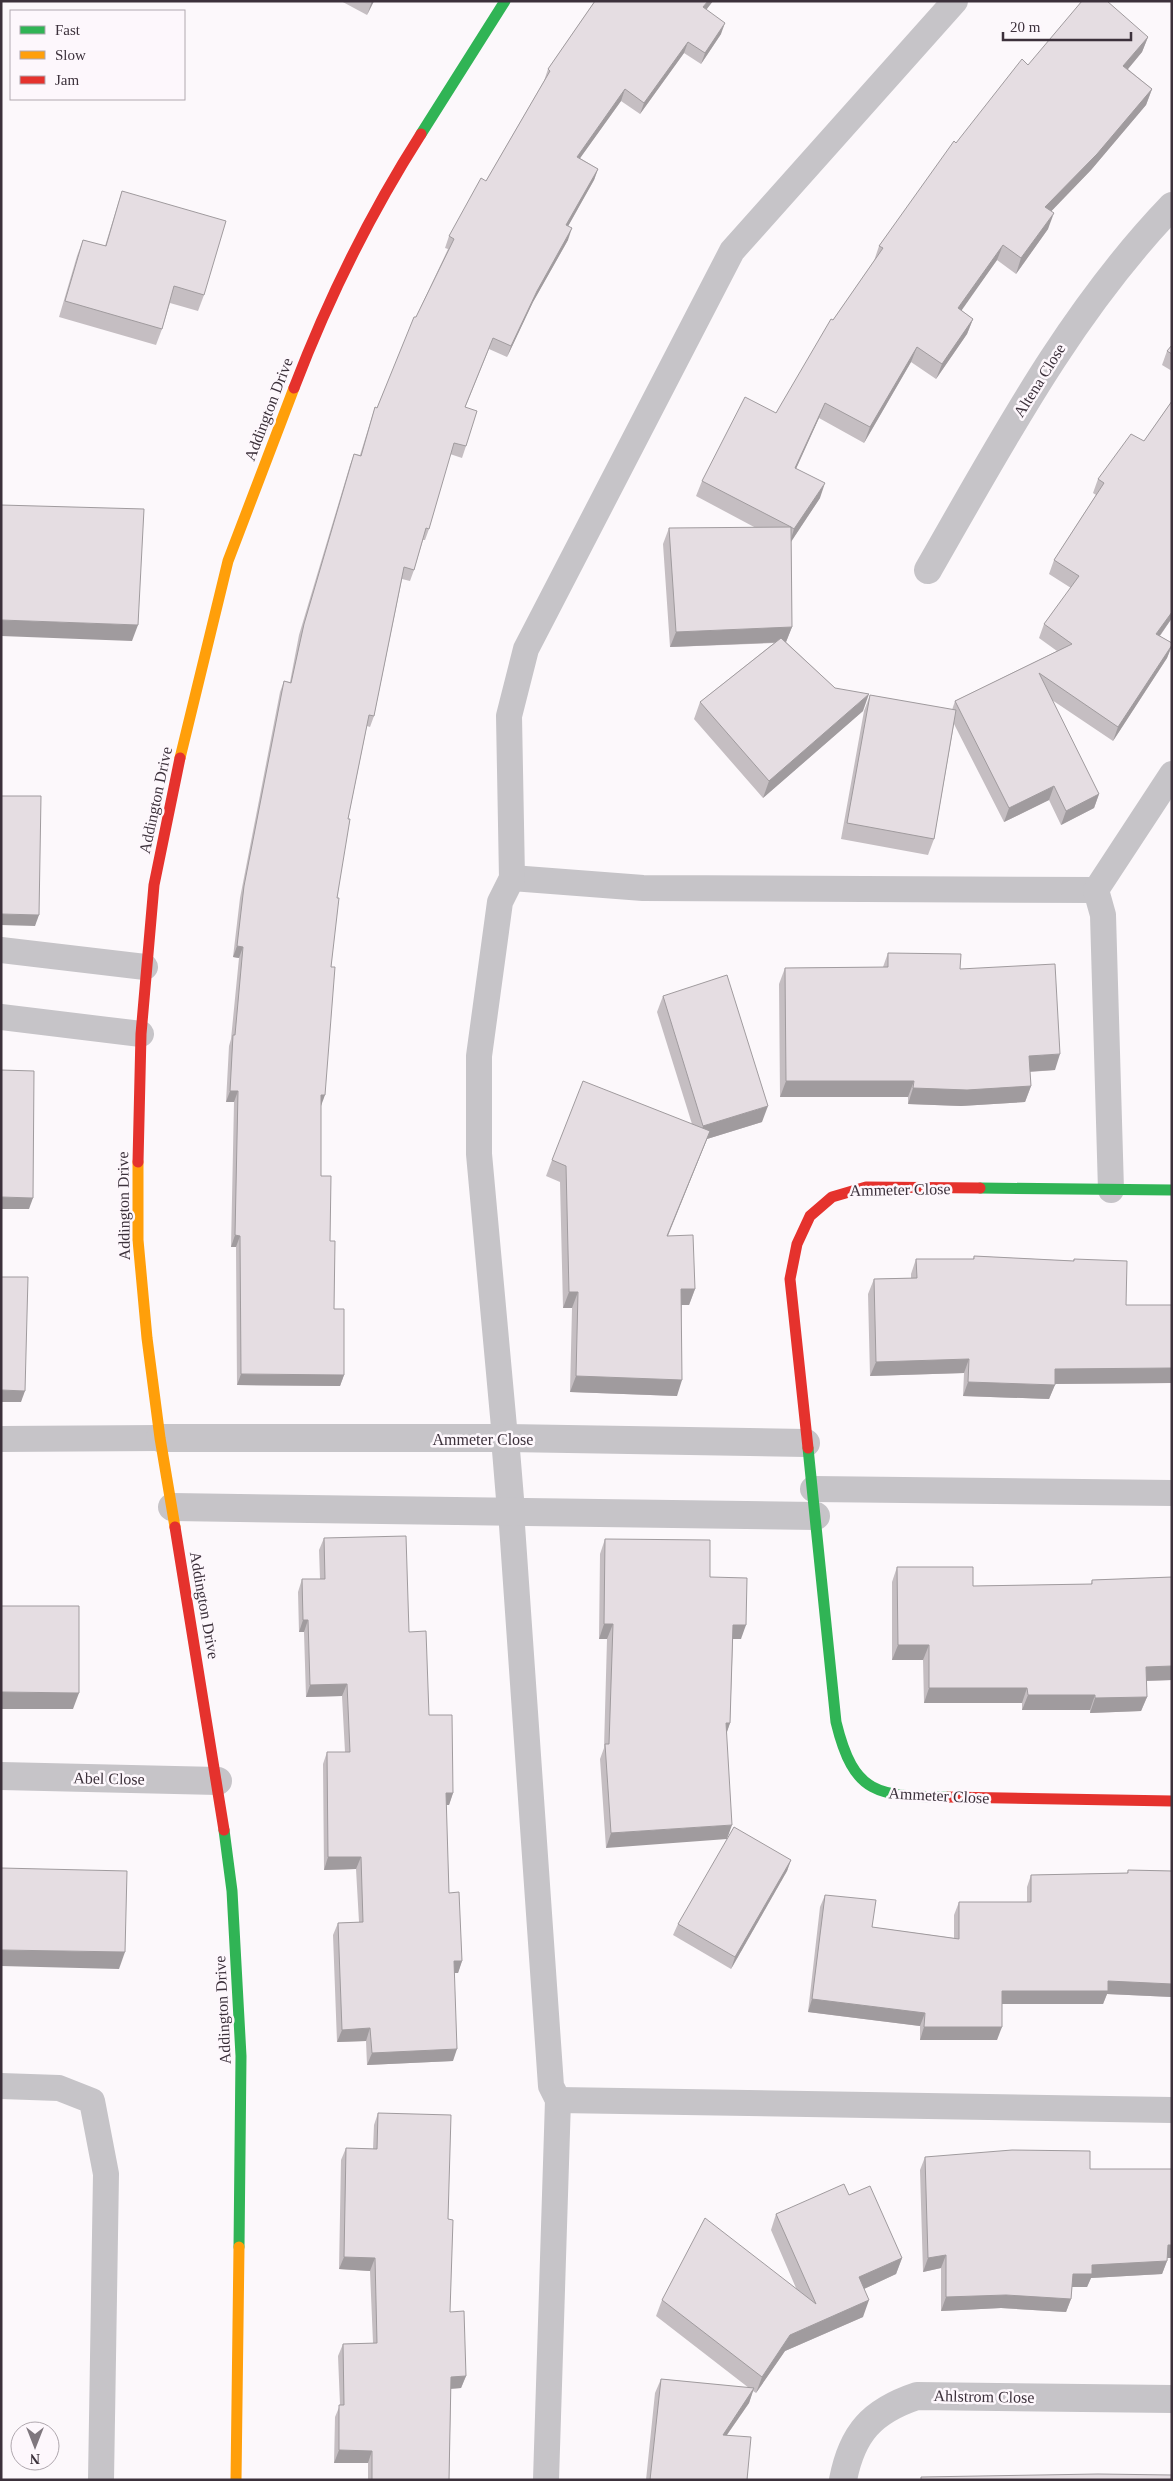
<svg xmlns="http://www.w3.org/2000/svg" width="1173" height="2481" viewBox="0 0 1173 2481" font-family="'Times New Roman',serif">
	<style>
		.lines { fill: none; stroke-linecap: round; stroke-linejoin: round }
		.lane { stroke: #c6c4c8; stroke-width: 26 }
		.street { stroke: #c6c4c8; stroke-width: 28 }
		.fast { stroke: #30b455; stroke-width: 11 }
		.slow { stroke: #ff9f0a; stroke-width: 11 }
		.jam { stroke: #e5322d; stroke-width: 11 }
		.wall { fill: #c5bec2 }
		.shaded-wall { fill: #a09b9e }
		.building { fill: #e5dde2; stroke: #a09b9e }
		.labels { text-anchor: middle; stroke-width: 5; stroke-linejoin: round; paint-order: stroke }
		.street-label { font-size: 16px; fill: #3c313b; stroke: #fdf7fc }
	</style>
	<rect width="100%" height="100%" fill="#fcf8fb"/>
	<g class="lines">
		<g class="lane">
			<path d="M512,878L643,888L1096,890"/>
			<path d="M1,950L145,967"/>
			<path d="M1,1017L141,1034"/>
			<path d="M1111,1190L1103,915L1096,890L1172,774"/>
			<path d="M505,1438L479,1154V1056L500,902L512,878L509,716L526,649L732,251L955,1"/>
			<path d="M1,1439L160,1438"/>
			<path d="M813,1489L1172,1493"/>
			<path d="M511,1511L551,2086L558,2100L546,2480"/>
			<path d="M1,2086L59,2088L92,2101L106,2174L101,2480"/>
			<path d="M558,2100L1172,2110"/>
		</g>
		<g class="street">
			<path d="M928,570C1001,443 1070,312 1172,206"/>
			<path d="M160,1438H505L806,1443"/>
			<path d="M505,1438L511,1511"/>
			<path d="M172,1507L816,1516"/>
			<path d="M1,1776L218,1781"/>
			<path d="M843,2480C852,2433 872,2411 917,2396L1172,2399"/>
		</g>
		<g class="fast">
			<path d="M421,134L505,1"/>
			<path d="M980,1188L1172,1190"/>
			<path d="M808,1448L836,1722C854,1796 878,1796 948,1797"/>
			<path d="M224,1830L232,1891L241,2056L239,2247"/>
		</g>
		<g class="slow">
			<path d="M180,758L228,561L294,388"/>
			<path d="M138,1162V1240L147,1338L160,1438L175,1527"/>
			<path d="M236,2480L239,2247"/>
		</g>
		<g class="jam">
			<path d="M294,388C328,299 370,214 421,134"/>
			<path d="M138,1162L141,1034L154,885L180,758"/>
			<path d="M808,1448L790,1279L797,1244L810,1216L832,1197L866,1187L980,1188"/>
			<path d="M175,1527L224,1830"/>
			<path d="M948,1797L1172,1801"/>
		</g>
	</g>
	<g class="wall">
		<path d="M341,1H374L367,15Z"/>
		<path d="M595,1H713L706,10L721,34L701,64L684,53L640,114L621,101L580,158L598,169L594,180L568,226V240L533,302L507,357L489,349L465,408L466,446L462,458L450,454L429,529L425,540H423L414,570L410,581L402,579L374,716L370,727L367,726L348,819L337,898L331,967L321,1106V1176L330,1241L334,1309L344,1375L340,1386L237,1385L236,1247H231L234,1102H226L229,1046L231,1039L239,958L233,957L240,898L280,692L284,681L290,682L299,635L350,465L354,454L360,455L375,407L377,408L416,317L448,249L445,248L449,236L486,181L544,81L548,69Z"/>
		<path d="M1148,37L1142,52L1128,69L1152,89L1146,105L1091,170L1051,211L1048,229L1016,274L997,260L961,310L973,319L967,334L936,379L911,362L864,443L819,418L796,469L820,498L791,541L792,627L786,642L835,688L863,711L763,798L694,719L700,702L774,643L670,647L663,544L669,528H756L696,496L702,481L776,413L833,320L874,261L879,246L956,143L1028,65Z"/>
		<path d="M122,191L204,295L198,311L170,303L162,329L156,345L59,317L77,256L83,240L105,246L117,207Z"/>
		<path d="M1172,345V371L1162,365L1167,351Z"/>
		<path d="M1172,401V618L1160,636L1172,643V646L1167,658L1113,741L1052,700L1099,794L1094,808L1061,825L1049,800L1004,822L954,724L934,839L928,855L841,839L864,711L870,695L952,710L955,701L1057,651L1039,638L1044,624L1071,588L1049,574L1054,560L1096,495L1093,493L1098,479L1144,441Z"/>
		<path d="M888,953L960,969L1055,1070L1030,1072L1031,1086L1025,1102L961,1106L908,1104V1097H780L779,984L785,968L883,967Z"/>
		<path d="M663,996L762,1122L707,1139L668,1236L695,1289L689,1305H682L677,1396L570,1392L572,1308H563L560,1182L546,1176L552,1160L692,1124L657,1012Z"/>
		<path d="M974,1256L1073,1261L1074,1259L1126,1305H1172V1383L1055,1384L1049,1399L963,1396L964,1373L870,1376L868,1294L874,1279L911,1278V1274L916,1259H973Z"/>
		<path d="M324,1538L409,1632L429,1715L453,1793L449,1805H446L449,1893L462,1961L458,1973H454L453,2061L367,2065L366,2041L337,2042L333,1935L338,1923L359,1922L356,1869L324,1870L323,1764L327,1752H345L342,1696L306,1697L304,1632H299L298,1592L302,1579H320L319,1550Z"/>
		<path d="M605,1539L710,1577L741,1639H733L730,1723L726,1734L606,1848L600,1759L604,1748L607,1639H599L600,1554Z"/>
		<path d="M897,1567L973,1586L1091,1584L1092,1580L1172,1577V1680L1146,1681L1147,1697L1141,1711L1090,1713V1710H1022V1703H924L923,1660H892V1582Z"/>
		<path d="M791,1860L787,1871L731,1969L673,1935L678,1924Z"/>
		<path d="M1128,1870L1172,1871V1997L1107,1994L1103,2004H1002L997,2040H920V2026L808,2012L820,1907L825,1895L872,1927L954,1938V1915L959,1902H1027V1887L1031,1875L1127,1873Z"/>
		<path d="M378,2113L448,2219L450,2312L466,2376L461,2388L451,2389L449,2480H368V2463H334L335,2417L340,2405L338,2356L343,2344L373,2343L370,2271L339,2269L341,2160L346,2148L373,2149L374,2125Z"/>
		<path d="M925,2157L1090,2169L1172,2258H1167V2261L1162,2274L1091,2278L1087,2287H1072L1071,2299L1066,2312L1001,2308L941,2311V2268L923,2272L920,2170Z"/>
		<path d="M849,2195L902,2258L896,2274L864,2289L863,2317L785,2351L756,2393L753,2391L749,2403L727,2435L747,2480H646L655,2393L661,2379L749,2388L656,2316L662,2300L796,2288L771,2230L776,2214Z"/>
	</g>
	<g class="shaded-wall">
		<path d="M372,1H374L367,15Z"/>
		<path d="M708,1H713L699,19L703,7Z"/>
		<path d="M725,23L721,34L701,64L705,53Z"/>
		<path d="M1148,37L1142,52L1118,81L1123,66Z"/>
		<path d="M688,42L684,53L640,114L644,103Z"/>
		<path d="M625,89L621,101L573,168L577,157Z"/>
		<path d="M1152,89L1146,105L1091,170L1040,223L1045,207Z"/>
		<path d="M598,169L594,180L562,237L566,225Z"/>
		<path d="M1054,213L1048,229L1016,274L1021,258Z"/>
		<path d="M572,228L568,240L533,302L507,357L511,346L537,291Z"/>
		<path d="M1003,245L997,260L952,324L958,308Z"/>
		<path d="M973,319L967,334L936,379L942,364Z"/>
		<path d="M917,347L911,362L864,443L870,427Z"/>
		<path d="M825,403L819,418L789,484L795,468Z"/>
		<path d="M825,483L820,498L789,545L794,529Z"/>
		<path d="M1172,612V618L1151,648L1156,634Z"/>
		<path d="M1,620L138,625L132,641L1,636Z"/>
		<path d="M792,627L786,642L670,647L676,632Z"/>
		<path d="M1172,645L1167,658L1113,741L1118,727Z"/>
		<path d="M869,694L863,711L763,798L769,781Z"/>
		<path d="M1054,786L1049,800L1004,822L1009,808Z"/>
		<path d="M1099,794L1094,808L1061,825L1066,811Z"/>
		<path d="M1,914L39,915L35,926L1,925Z"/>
		<path d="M237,946L243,947L239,958L233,957Z"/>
		<path d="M1060,1054L1055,1070L1023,1072L1029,1056Z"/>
		<path d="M786,1081H914L908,1097H780Z"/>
		<path d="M1031,1086L1025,1102L961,1106L908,1104L913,1088Z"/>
		<path d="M230,1091H238L234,1102H226Z"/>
		<path d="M321,1095H325L321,1106Z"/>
		<path d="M768,1106L762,1122L707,1139L661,1252L703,1126Z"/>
		<path d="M1,1197L33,1198L29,1209H1Z"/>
		<path d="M235,1235L240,1236L236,1247H231Z"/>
		<path d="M681,1289H695L689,1305H676Z"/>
		<path d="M569,1292H578L572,1308H563Z"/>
		<path d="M969,1359L964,1373L870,1376L876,1362Z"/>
		<path d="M1172,1368V1383L1050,1384L1055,1369Z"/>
		<path d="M241,1374L344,1375L340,1386L237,1385Z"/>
		<path d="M576,1376L682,1380L677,1396L570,1392Z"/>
		<path d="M968,1382L1055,1385L1049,1399L963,1396Z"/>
		<path d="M1,1390L25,1391L21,1402H1Z"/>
		<path d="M303,1620H308L304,1632H299Z"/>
		<path d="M604,1624H613L607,1639H599Z"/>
		<path d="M733,1625H746L741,1639H728Z"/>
		<path d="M898,1645H929L923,1660H892Z"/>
		<path d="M1172,1666V1680L1140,1681L1146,1667Z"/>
		<path d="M347,1684L342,1696L306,1697L310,1685Z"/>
		<path d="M929,1688H1027L1022,1703H924Z"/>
		<path d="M1,1692L79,1693L73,1709H1Z"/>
		<path d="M1028,1695H1095L1090,1710H1022Z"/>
		<path d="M1147,1697L1141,1711L1090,1713L1095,1698Z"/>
		<path d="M726,1723H730L725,1738Z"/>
		<path d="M446,1793H453L449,1805H442Z"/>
		<path d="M732,1825L727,1839L606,1848L611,1833Z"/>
		<path d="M328,1857H361L356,1869L324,1870Z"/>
		<path d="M791,1860L787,1871L731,1969L735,1957Z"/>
		<path d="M1,1950L125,1952L119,1969L1,1966Z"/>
		<path d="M454,1961H462L458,1973H449Z"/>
		<path d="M1108,1981L1172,1984V1997L1107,1994L1103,2004H997L1002,1991Z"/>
		<path d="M812,1999L925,2013L920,2026L808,2012Z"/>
		<path d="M924,2027H1002L997,2040H920Z"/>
		<path d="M370,2028L366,2041L337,2042L342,2030Z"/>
		<path d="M457,2049L453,2061L367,2065L372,2053Z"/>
		<path d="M1168,2245H1172V2258H1163Z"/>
		<path d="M946,2255L941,2268L923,2272L928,2258Z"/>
		<path d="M344,2257L375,2258L370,2271L339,2269Z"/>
		<path d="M902,2258L896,2274L853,2294L859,2277Z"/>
		<path d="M1167,2261L1162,2274L1091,2278L1087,2287H1068L1073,2274L1092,2265Z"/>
		<path d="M1006,2295L1071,2299L1066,2312L1001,2308L941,2311L946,2297Z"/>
		<path d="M869,2300L863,2317L785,2351L756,2393L762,2377L790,2335Z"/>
		<path d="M466,2376L461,2388L446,2389L451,2377Z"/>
		<path d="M754,2388L749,2403L717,2449L723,2435Z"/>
		<path d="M339,2450L372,2451L368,2463H334Z"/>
	</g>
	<g class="building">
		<path d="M595,1H708L703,7L725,23L705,53L688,42L644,103L625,89L577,157L598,169L566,225L572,228L537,291L511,346L493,338L465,407L477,411L466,446L454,443L429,529L426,528L414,570L404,567L374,716L369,715L348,819H350L337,898H339L331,967H335L325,1095H321V1176H331L330,1241H335L334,1309H344V1375L241,1374L240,1236L235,1235L238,1091H230L233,1035H235L243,947L237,946L244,886L284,681L291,683L304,624L354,454L361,456L375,407L377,408L414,317H416L454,239L449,236L481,178L486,181L550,71L548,69Z"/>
		<path d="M1082,1H1107L1148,37L1123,66L1152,89L1097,154L1045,207L1054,213L1021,258L1003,245L958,308L973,319L942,364L917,347L870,427L825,403L795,468L825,483L794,529L791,527L792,627L676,632L669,528L791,527L702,481L745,397L776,413L831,319L833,320L883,248L879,246L954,141L956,143L1022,59L1028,65Z"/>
		<path d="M122,191L226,221L204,295L174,286L162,329L65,301L83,240L106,246Z"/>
		<path d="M1172,345V354L1167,351Z"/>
		<path d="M1172,401V612L1156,634L1172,643V645L1118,727L1039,673L1099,794L1066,811L1054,786L1009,808L955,701L1072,644L1044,624L1079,576L1054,560L1104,483L1098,479L1131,434L1144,441Z"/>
		<path d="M1,505L144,509L138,625L1,620Z"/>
		<path d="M781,638L835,688L869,694L769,781L700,702Z"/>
		<path d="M870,695L956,710L934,839L847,823Z"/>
		<path d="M1,796H41L39,915L1,914Z"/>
		<path d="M888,953L961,954L960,969L1055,964L1060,1054L1029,1056L1031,1086L967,1090L913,1088L914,1081H786L785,968L888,967Z"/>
		<path d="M727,975L768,1106L703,1126L663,996Z"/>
		<path d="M1,1070L34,1071L33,1198L1,1197Z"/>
		<path d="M583,1081L710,1131L667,1236L693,1235L695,1289H681L682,1380L576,1376L578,1292H569L566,1166L552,1160Z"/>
		<path d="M974,1256L1074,1261V1259L1127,1261L1126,1305H1172V1368L1055,1369V1385L968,1382L969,1359L876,1362L874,1279L917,1278L916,1259H974Z"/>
		<path d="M1,1277H28L25,1391L1,1390Z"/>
		<path d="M406,1536L409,1632L426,1631L429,1715H452L453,1793H446L449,1893L459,1892L462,1961H454L457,2049L372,2053L370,2028L342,2030L338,1923L363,1922L361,1857H328L327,1752H350L347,1684L310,1685L308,1620H303L302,1579H325L324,1538Z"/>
		<path d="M605,1539L710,1540V1577L747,1578L746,1625H733L730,1723H726L732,1825L611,1833L605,1744H609L613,1624H604Z"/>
		<path d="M897,1567H973V1586L1092,1584V1580L1172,1577V1666L1146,1667L1147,1697L1095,1698V1695H1028L1027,1688H929V1645H898Z"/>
		<path d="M1,1606H79V1693L1,1692Z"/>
		<path d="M734,1827L791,1860L735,1957L678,1924Z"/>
		<path d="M1,1868L127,1871L125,1952L1,1950Z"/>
		<path d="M1128,1870L1172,1871V1984L1108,1981V1991H1002V2027H924L925,2013L812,1999L825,1895L876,1900L872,1927L959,1939V1902H1031V1875L1128,1873Z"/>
		<path d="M378,2113L451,2115L448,2219L453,2220L450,2312L464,2311L466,2376L451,2377L449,2480H372V2451L339,2450V2405H344L343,2344L377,2343L375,2258L344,2257L346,2148L377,2149Z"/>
		<path d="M1012,2150L1090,2151V2169H1172V2245H1168L1167,2261L1092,2265V2274H1073L1071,2299L1006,2295L946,2297V2255L928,2258L925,2157Z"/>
		<path d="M844,2184L849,2195L870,2186L902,2258L859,2277L869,2300L790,2335L762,2377L662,2300L705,2218L816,2304L776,2214Z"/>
		<path d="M661,2379L754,2388L723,2435L751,2437L747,2480H650Z"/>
		<path d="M1098,2474L1172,2475V2480H921V2477Z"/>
	</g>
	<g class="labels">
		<g class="street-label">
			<text transform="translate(1039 380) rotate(-58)" y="6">Altena Close</text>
			<text transform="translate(268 409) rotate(-69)" y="6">Addington Drive</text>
			<text transform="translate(155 800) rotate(-78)" y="6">Addington Drive</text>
			<text transform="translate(900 1189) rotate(-1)" y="6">Ammeter Close</text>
			<text transform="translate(123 1206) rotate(-91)" y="6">Addington Drive</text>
			<text x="483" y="1445">Ammeter Close</text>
			<text transform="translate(205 1605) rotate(80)" y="6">Addington Drive</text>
			<text transform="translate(109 1778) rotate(1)" y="6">Abel Close</text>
			<text transform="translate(939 1795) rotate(3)" y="6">Ammeter Close</text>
			<text transform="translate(222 2010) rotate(-93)" y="6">Addington Drive</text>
			<text transform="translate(984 2396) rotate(1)" y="6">Ahlstrom Close</text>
		</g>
	</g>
	<rect width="1173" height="2481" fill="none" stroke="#3c313b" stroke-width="5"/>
	<rect x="10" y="10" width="175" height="90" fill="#fdf7fc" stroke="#b0a8af"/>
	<rect x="20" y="26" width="25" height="8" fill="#30b455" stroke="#b0a8af"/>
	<text x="55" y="35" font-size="15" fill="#3c313b">Fast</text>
	<rect x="20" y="51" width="25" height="8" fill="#ff9f0a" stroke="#b0a8af"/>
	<text x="55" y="60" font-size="15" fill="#3c313b">Slow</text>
	<rect x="20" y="76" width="25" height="8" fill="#e5322d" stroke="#b0a8af"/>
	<text x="55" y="85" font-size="15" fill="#3c313b">Jam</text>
	<g transform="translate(35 2446) rotate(180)"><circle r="24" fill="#fdf7fc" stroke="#b0a8af"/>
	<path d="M0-4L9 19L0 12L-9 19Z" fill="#7f777e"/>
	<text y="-8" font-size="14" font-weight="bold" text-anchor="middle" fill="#3c313b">N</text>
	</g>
	<path d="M1003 32v8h128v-8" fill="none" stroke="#3c313b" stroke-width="2.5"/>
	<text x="1010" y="32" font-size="15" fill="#3c313b" stroke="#fdf7fc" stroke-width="4" paint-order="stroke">20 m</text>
</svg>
